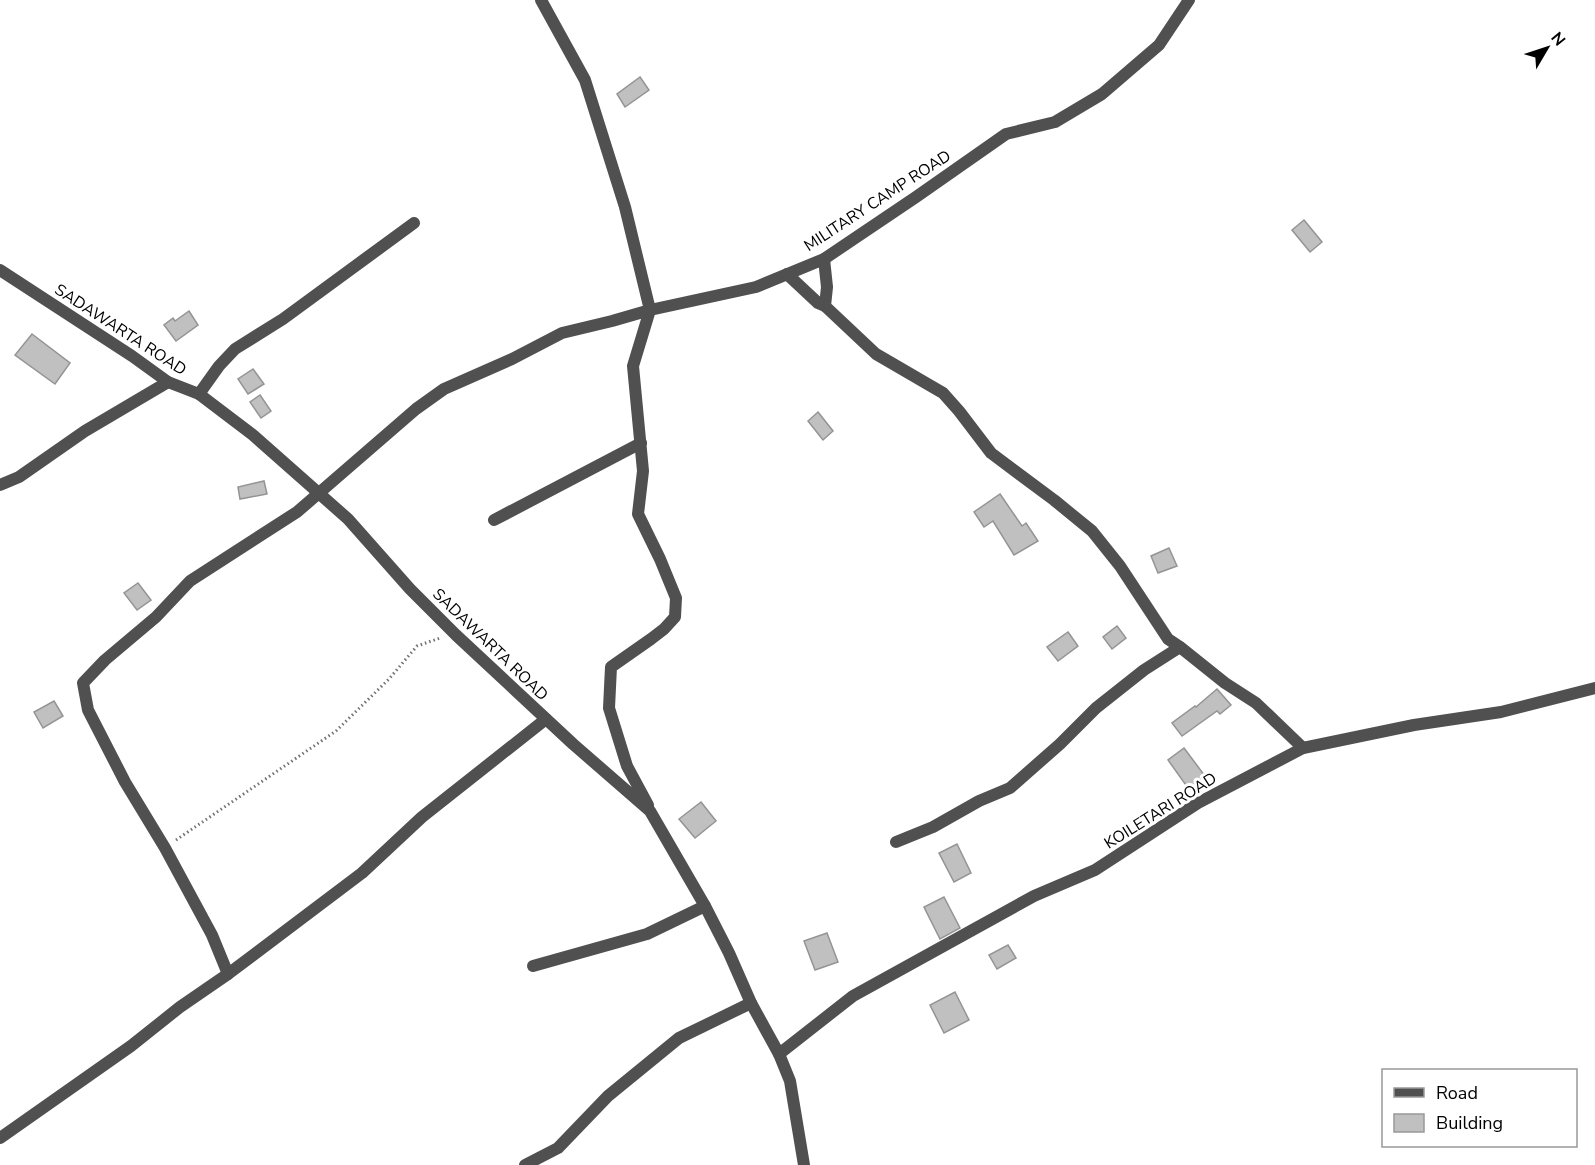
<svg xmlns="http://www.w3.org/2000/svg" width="1595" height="1165" viewBox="0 0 1595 1165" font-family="'Nunito Sans',sans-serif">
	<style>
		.building { fill: #c0c0c0; stroke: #949494; stroke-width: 1.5 }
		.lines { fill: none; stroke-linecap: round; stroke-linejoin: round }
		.path { stroke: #727272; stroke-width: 3; stroke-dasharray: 1.5 3; stroke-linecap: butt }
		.street { stroke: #505050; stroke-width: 12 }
		.labels { text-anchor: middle; stroke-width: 6; stroke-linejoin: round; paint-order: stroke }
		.street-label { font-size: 16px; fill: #000; stroke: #fff }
	</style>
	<rect width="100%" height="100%" fill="#fff"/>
	<g class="building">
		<path d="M640,77L649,90L625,107L617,94Z"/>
		<path d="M1304,220L1322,242L1310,252L1292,230Z"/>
		<path d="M189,311L198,325L176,341L164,325L173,318L175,321Z"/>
		<path d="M32,334L70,363L55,384L15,355Z"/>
		<path d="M253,369L264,384L248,394L238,379Z"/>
		<path d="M260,395L271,411L261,418L250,402Z"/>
		<path d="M818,412L833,431L823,440L808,421Z"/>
		<path d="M264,481L267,494L240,499L238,487Z"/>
		<path d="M1000,494L1022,526L1026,523L1038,541L1014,555L993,521L984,527L974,512Z"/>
		<path d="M1169,548L1177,566L1158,573L1151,556Z"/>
		<path d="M138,583L151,600L137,610L124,593Z"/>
		<path d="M1117,626L1126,638L1112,649L1103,637Z"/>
		<path d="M1068,632L1078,646L1058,661L1047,647Z"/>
		<path d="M1217,689L1231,705L1220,714L1217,711L1182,736L1172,723L1195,706L1196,707Z"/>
		<path d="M54,701L63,716L43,728L34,712Z"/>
		<path d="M1184,748L1205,776L1188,788L1168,760Z"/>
		<path d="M701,802L716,821L695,838L679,819Z"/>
		<path d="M957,844L971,873L954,882L939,853Z"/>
		<path d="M944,897L960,928L940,939L924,907Z"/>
		<path d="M827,933L838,962L815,970L804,941Z"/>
		<path d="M1008,945L1016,958L997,969L989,955Z"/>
		<path d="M955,992L969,1020L944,1033L930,1005Z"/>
	</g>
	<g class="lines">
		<path class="path" d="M176,840L336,731L389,679L417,646L440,638"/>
		<g class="street">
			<path d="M824,259L827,287L825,306L876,354L943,393L959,411L991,453L1054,500L1092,531L1120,566L1168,639L1180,647L1225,683L1256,703L1303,748"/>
			<path d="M0,270L132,356L168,382L199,394L253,435L348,519L410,589L456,635L573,744L650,811L705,906L729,953L751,1003L779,1054L790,1081L804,1165"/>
			<path d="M787,274L818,303L825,306"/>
			<path d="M199,394L219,366L235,349L283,319L414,223"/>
			<path d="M0,485L19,477L85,431L168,382"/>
			<path d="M494,520L641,443"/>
			<path d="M648,805L627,766L609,708L611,667L651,639L664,629L675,617L676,598L660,559L638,514L643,471L633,366L650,310L756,287L824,259L916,197L1006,134L1055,122L1102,94L1159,45L1189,0"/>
			<path d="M896,842L933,827L979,801L1010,788L1060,744L1096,708L1144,670L1180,647"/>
			<path d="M533,966L647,934L705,906"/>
			<path d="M228,974L212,935L165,848L125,782L88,710L83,683L105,660L156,617L190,581L297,512L416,409L444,389L512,359L562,333L612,321L650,310L625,207L585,80L541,0"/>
			<path d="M779,1054L853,996L1034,896L1095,870L1198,803L1303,748L1414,725L1501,712L1595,688"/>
			<path d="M0,1138L131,1046L180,1007L228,974L362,873L422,817L546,719"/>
			<path d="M525,1165L558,1148L608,1096L679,1038L751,1003"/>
		</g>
	</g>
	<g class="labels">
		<g class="street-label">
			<text transform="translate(877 200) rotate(-33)" y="6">MILITARY CAMP ROAD</text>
			<text transform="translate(121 329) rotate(33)" y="6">SADAWARTA ROAD</text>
			<text transform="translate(491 644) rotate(44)" y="6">SADAWARTA ROAD</text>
			<text transform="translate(1160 810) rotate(-32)" y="6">KOILETARI ROAD</text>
		</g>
	</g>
	<rect x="1382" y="1069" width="195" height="78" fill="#ffffff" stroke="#999999" stroke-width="1.5"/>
	<rect x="1394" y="1088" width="30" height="9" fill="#505050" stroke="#999999" stroke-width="1.5"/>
	<text x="1436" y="1099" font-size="18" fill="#000000">Road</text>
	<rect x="1394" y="1114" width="30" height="18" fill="#c0c0c0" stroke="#999999" stroke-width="1.5"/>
	<text x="1436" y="1129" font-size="18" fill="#000000">Building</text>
	<g transform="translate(1547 48) rotate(51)" stroke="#ffffff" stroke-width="4.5" paint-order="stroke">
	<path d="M0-4.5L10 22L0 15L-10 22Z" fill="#000000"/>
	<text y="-9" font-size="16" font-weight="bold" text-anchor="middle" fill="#000000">N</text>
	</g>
</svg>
